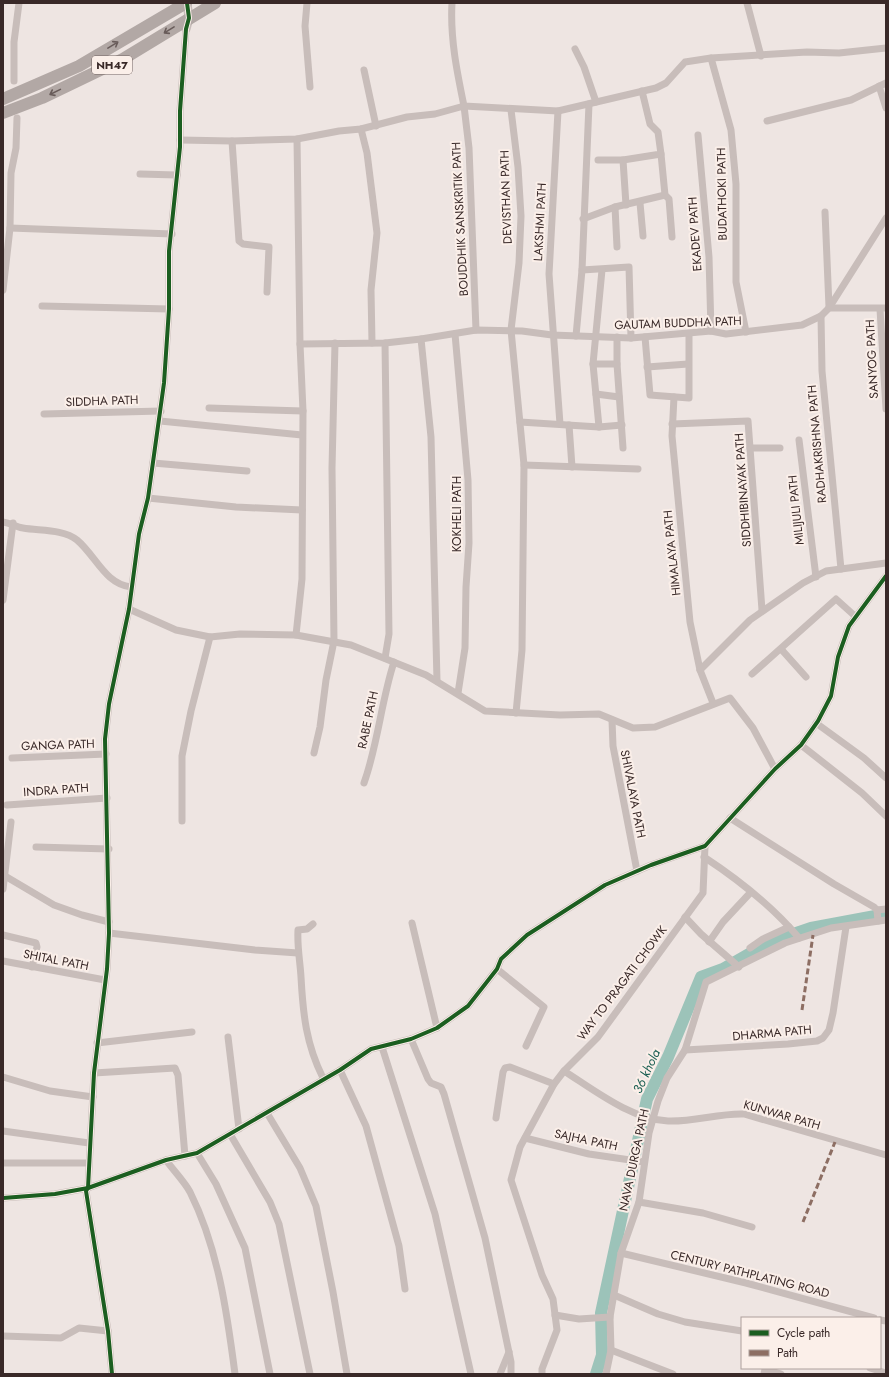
<svg xmlns="http://www.w3.org/2000/svg" width="889" height="1377" viewBox="0 0 889 1377" font-family="Jost,sans-serif">
	<style>
		.lines { fill: none; stroke-linecap: round; stroke-linejoin: round }
		.river { stroke: #9cc3b9; stroke-width: 12 }
		.minor { stroke: #c8bdba; stroke-width: 7 }
		.tertiary { stroke: #c8bdba; stroke-width: 9 }
		.trunk { stroke: #b2a8a5; stroke-width: 12 }
		.quiet { stroke: #8d6e63; stroke-width: 3; stroke-dasharray: 6 3; stroke-linecap: butt }
		.cycleway-casing { stroke: #fbefe9; stroke-width: 6 }
		.cycleway { stroke: #1b5e20; stroke-width: 4 }
		.oneway { stroke: #695c5a }
		.labels { text-anchor: middle; stroke-width: 4; stroke-linejoin: round; paint-order: stroke }
		.shield { fill: #fbefe9; stroke: #736462; stroke-width: 1 }
		.shield-label { font-size: 11px; font-weight: bold; fill: #392928 }
		.street-label { font-size: 12px; fill: #392928; stroke: #fbefe9 }
		.water-label { font-size: 13px; font-style: italic; fill: #1a5e52; stroke: #fbefe9 }
	</style>
	<rect width="100%" height="100%" fill="#eee5e2"/>
	<g class="lines">
		<path class="river" d="M596,1374L602,1355L601,1313L647,1099L668,1057L701,977L723,969L770,942L811,928L886,914"/>
		<g class="minor">
			<path d="M307,3L305,26L310,87"/>
			<path d="M452,3C450,38 457,72 464,106L558,111L656,88L666,83L685,62L711,58L807,52L839,53L886,48"/>
			<path d="M747,3L761,56"/>
			<path d="M575,49L584,67L596,102"/>
			<path d="M711,58L731,130L736,184V282L746,332"/>
			<path d="M364,70L376,126"/>
			<path d="M14,81V42L19,3"/>
			<path d="M879,86L886,108"/>
			<path d="M511,110L518,167L521,216L519,263L511,330L524,465L522,650L516,713"/>
			<path d="M558,111L549,274L560,424"/>
			<path d="M767,121L851,100L886,83"/>
			<path d="M361,129L367,153L377,233L371,290L372,343"/>
			<path d="M698,135L709,257L711,331"/>
			<path d="M180,140L232,141L297,139L339,131L361,129L407,117L435,114L464,106L469,148L476,330"/>
			<path d="M232,141L239,241L243,244L269,247L267,292"/>
			<path d="M661,154L665,195L669,199L672,237"/>
			<path d="M598,160H623L661,154L658,132L650,124L642,91"/>
			<path d="M623,160L626,205"/>
			<path d="M140,174L177,175"/>
			<path d="M640,203L643,236"/>
			<path d="M615,207L617,247"/>
			<path d="M825,212L829,307"/>
			<path d="M583,219L615,207L665,195"/>
			<path d="M10,228L172,234"/>
			<path d="M582,270L629,267L631,338"/>
			<path d="M3,290L10,228L11,173L16,148L17,118"/>
			<path d="M42,306L169,309"/>
			<path d="M829,308L886,218"/>
			<path d="M880,309L886,409"/>
			<path d="M821,316L822,371L841,569"/>
			<path d="M455,334L468,480L469,543L466,587L465,648L458,693"/>
			<path d="M576,336L582,270L589,104"/>
			<path d="M617,337V364L623,448"/>
			<path d="M645,337L650,395L689,398V334"/>
			<path d="M421,339L431,437L437,681"/>
			<path d="M385,343L389,634L385,658"/>
			<path d="M300,344L385,343L421,339L476,330L522,331L552,335L631,338L711,331L726,334L802,325L821,316L829,308H886"/>
			<path d="M593,364H617"/>
			<path d="M647,367L688,364"/>
			<path d="M596,394L619,397"/>
			<path d="M674,397L672,436L690,622L700,670L713,703"/>
			<path d="M209,408L303,411"/>
			<path d="M44,414L161,411"/>
			<path d="M160,421L302,435"/>
			<path d="M520,422L599,427L622,425"/>
			<path d="M672,424L748,421L762,610"/>
			<path d="M569,425L572,467"/>
			<path d="M599,427L593,364L602,270"/>
			<path d="M799,440L816,577"/>
			<path d="M750,448H780"/>
			<path d="M153,463L247,471"/>
			<path d="M524,465L638,469"/>
			<path d="M148,498L236,507L302,510"/>
			<path d="M3,522C11,523 16,527 23,528C40,531 63,529 77,540C96,556 105,584 131,587"/>
			<path d="M3,600L13,523"/>
			<path d="M129,609L176,630L210,637L240,634L296,635L351,645L426,675L485,711L560,715L599,714L633,728L655,727L730,698L753,728L775,769"/>
			<path d="M296,635L302,579L303,411L300,344L297,139"/>
			<path d="M781,649L806,677"/>
			<path d="M700,670L750,620L803,583L826,571L886,563"/>
			<path d="M752,674L836,599L856,617"/>
			<path d="M612,720L613,746L637,871"/>
			<path d="M816,723L864,758L886,778"/>
			<path d="M801,745L862,793L886,816"/>
			<path d="M314,753L320,727L326,680L334,641L332,468L335,343"/>
			<path d="M12,758L106,754"/>
			<path d="M364,783C378,744 381,702 394,662"/>
			<path d="M7,805L107,798"/>
			<path d="M730,818L834,884L874,907L877,910L878,921"/>
			<path d="M182,821V756L191,711L210,637"/>
			<path d="M36,847L109,849"/>
			<path d="M704,857C739,880 772,906 799,938"/>
			<path d="M5,876L54,905L82,915L109,922"/>
			<path d="M3,889L11,822"/>
			<path d="M877,910L886,909"/>
			<path d="M685,917L701,934L739,967"/>
			<path d="M412,923L437,1028"/>
			<path d="M313,924L307,929L298,930C297,946 300,961 301,977C303,1014 306,1044 323,1078"/>
			<path d="M109,933L255,950L298,953"/>
			<path d="M3,935L36,943L37,947L32,967"/>
			<path d="M709,942L723,922L751,892"/>
			<path d="M750,948L763,939L789,927"/>
			<path d="M3,961L105,980"/>
			<path d="M497,969L544,1007L526,1046"/>
			<path d="M228,1037L239,1129"/>
			<path d="M411,1039L428,1079L431,1083L441,1087L444,1094L485,1238L511,1362V1374"/>
			<path d="M97,1043L192,1032"/>
			<path d="M382,1047L435,1214L471,1374"/>
			<path d="M685,1050L788,1044L817,1041L823,1038L829,1030L833,1013L846,927"/>
			<path d="M340,1070L366,1126L399,1246L405,1289"/>
			<path d="M564,1071C594,1090 632,1120 668,1121C694,1122 719,1113 744,1114L886,1155"/>
			<path d="M94,1073L175,1068L178,1075L185,1156"/>
			<path d="M3,1077L50,1091L93,1097"/>
			<path d="M267,1113L300,1168L316,1206L333,1292L347,1374"/>
			<path d="M496,1118L503,1072L505,1068L510,1067L554,1084"/>
			<path d="M3,1131L89,1143"/>
			<path d="M230,1134L270,1202L279,1224L310,1374"/>
			<path d="M525,1138L589,1154L644,1162"/>
			<path d="M197,1153L216,1184L245,1248L270,1374"/>
			<path d="M166,1160C173,1170 184,1181 190,1192C218,1248 227,1312 235,1374"/>
			<path d="M3,1163H88"/>
			<path d="M3,1198L55,1194L88,1188L166,1160L197,1153L340,1070L371,1049L411,1039L437,1028L468,1006L497,969L501,959L527,935L605,885L651,865L705,846L775,769L801,745L818,721L831,696L838,657L849,626L886,576"/>
			<path d="M639,1202L703,1213L752,1227"/>
			<path d="M621,1253L746,1283L874,1318"/>
			<path d="M614,1295L658,1314L685,1322L742,1331"/>
			<path d="M555,1315L579,1319L610,1317"/>
			<path d="M880,1320L886,1321"/>
			<path d="M3,1336L61,1338L79,1328L108,1331"/>
			<path d="M611,1350L673,1374"/>
			<path d="M870,1368L886,1373"/>
			<path d="M112,1374L108,1331L86,1191L88,1188L94,1073L107,969L109,933L105,739L109,704L129,609L139,534L148,498L164,383L169,309V251L180,147V111L186,29"/>
			<path d="M500,1374L509,1352"/>
			<path d="M542,1374V1369L557,1330L553,1299L542,1275L511,1180L520,1147L554,1084L564,1071L598,1037L703,893L705,846"/>
			<path d="M606,1374L611,1350L610,1317L621,1253L639,1202L649,1133L658,1101L667,1078L685,1050L706,982L785,943L831,928L886,920"/>
			<path d="M764,1374L765,1369L781,1374"/>
		</g>
		<path class="tertiary" d="M186,29L189,18L187,3"/>
		<g class="trunk">
			<path d="M3,99L79,66L186,3"/>
			<path d="M3,113L42,98L123,59L215,3"/>
		</g>
		<g class="quiet">
			<path d="M802,1010L813,935"/>
			<path d="M803,1222L835,1142"/>
		</g>
		<g class="cycleway-casing">
			<g id="cycleway">
				<path d="M3,1198L55,1194L88,1188L166,1160L197,1153L340,1070L371,1049L411,1039L437,1028L468,1006L497,969L501,959L527,935L605,885L651,865L705,846L775,769L801,745L818,721L831,696L838,657L849,626L886,576"/>
				<path d="M112,1374L108,1331L86,1191L88,1188L94,1073L107,969L109,933L105,739L109,704L129,609L139,534L148,498L164,383L169,309V251L180,147V111L186,29L189,18L187,3"/>
			</g>
		</g>
		<use href="#cycleway" class="cycleway"/>
	</g>
	<defs><path id="oneway-shaft" d="M-6 0H5M1.5-3L5.5 0L1.5 3" fill="none" stroke-width="1.6" stroke-linecap="round" stroke-linejoin="round"/></defs>
	<g class="oneway">
		<use href="#oneway-shaft" transform="translate(169 30) rotate(148)"/>
		<use href="#oneway-shaft" transform="translate(113 45) rotate(-31)"/>
		<use href="#oneway-shaft" transform="translate(55 92) rotate(154)"/>
	</g>
	<g class="labels">
		<rect class="shield" x="92" y="56" width="40" height="18" rx="3"/>
		<g class="shield-label">
			<text x="112" y="69">NH47</text>
		</g>
		<g class="street-label">
			<text transform="translate(722 194) rotate(-91)" y="4">BUDATHOKI PATH</text>
			<text transform="translate(506 197) rotate(-92)" y="4">DEVISTHAN PATH</text>
			<text transform="translate(460 219) rotate(-93)" y="4">BOUDDHIK SANSKRITIK PATH</text>
			<text transform="translate(540 222) rotate(-87)" y="4">LAKSHMI PATH</text>
			<text transform="translate(695 234) rotate(-94)" y="4">EKADEV PATH</text>
			<text transform="translate(678 323) rotate(-2)" y="4">GAUTAM BUDDHA PATH</text>
			<text transform="translate(872 359) rotate(-93)" y="4">SANYOG PATH</text>
			<text transform="translate(102 401) rotate(-2)" y="4">SIDDHA PATH</text>
			<text transform="translate(817 444) rotate(-95)" y="4">RADHAKRISHNA PATH</text>
			<text transform="translate(743 490) rotate(-94)" y="4">SIDDHIBINAYAK PATH</text>
			<text transform="translate(796 510) rotate(-96)" y="4">MILIJULI PATH</text>
			<text transform="translate(457 514) rotate(-90)" y="4">KOKHELI PATH</text>
			<text transform="translate(672 553) rotate(-96)" y="4">HIMALAYA PATH</text>
			<text transform="translate(368 720) rotate(-78)" y="4">RABE PATH</text>
			<text transform="translate(58 745) rotate(-2)" y="4">GANGA PATH</text>
			<text transform="translate(56 790) rotate(-4)" y="4">INDRA PATH</text>
			<text transform="translate(633 794) rotate(79)" y="4">SHIVALAYA PATH</text>
			<text transform="translate(56 960) rotate(11)" y="4">SHITAL PATH</text>
			<text transform="translate(622 983) rotate(-53)" y="4">WAY TO PRAGATI CHOWK</text>
			<text transform="translate(772 1033) rotate(-5)" y="4">DHARMA PATH</text>
			<text transform="translate(782 1115) rotate(16)" y="4">KUNWAR PATH</text>
			<text transform="translate(586 1140) rotate(12)" y="4">SAJHA PATH</text>
			<text transform="translate(634 1160) rotate(-78)" y="4">NAVA DURGA PATH</text>
			<text transform="translate(750 1274) rotate(14)" y="4">CENTURY PATHPLATING ROAD</text>
		</g>
		<g class="water-label">
			<text transform="translate(646 1071) rotate(-65)" y="5">36 khola</text>
		</g>
	</g>
	<rect width="889" height="1377" fill="none" stroke="#392928" stroke-width="8"/>
	<rect x="741" y="1317" width="140" height="52" fill="#fbefe9" stroke="#ada09c"/>
	<rect x="749" y="1330" width="20" height="6" fill="#1b5e20" stroke="#ada09c"/>
	<text x="777" y="1337" font-size="12" fill="#392928">Cycle path</text>
	<rect x="749" y="1350" width="20" height="6" fill="#8d6e63" stroke="#ada09c"/>
	<text x="777" y="1357" font-size="12" fill="#392928">Path</text>
</svg>
